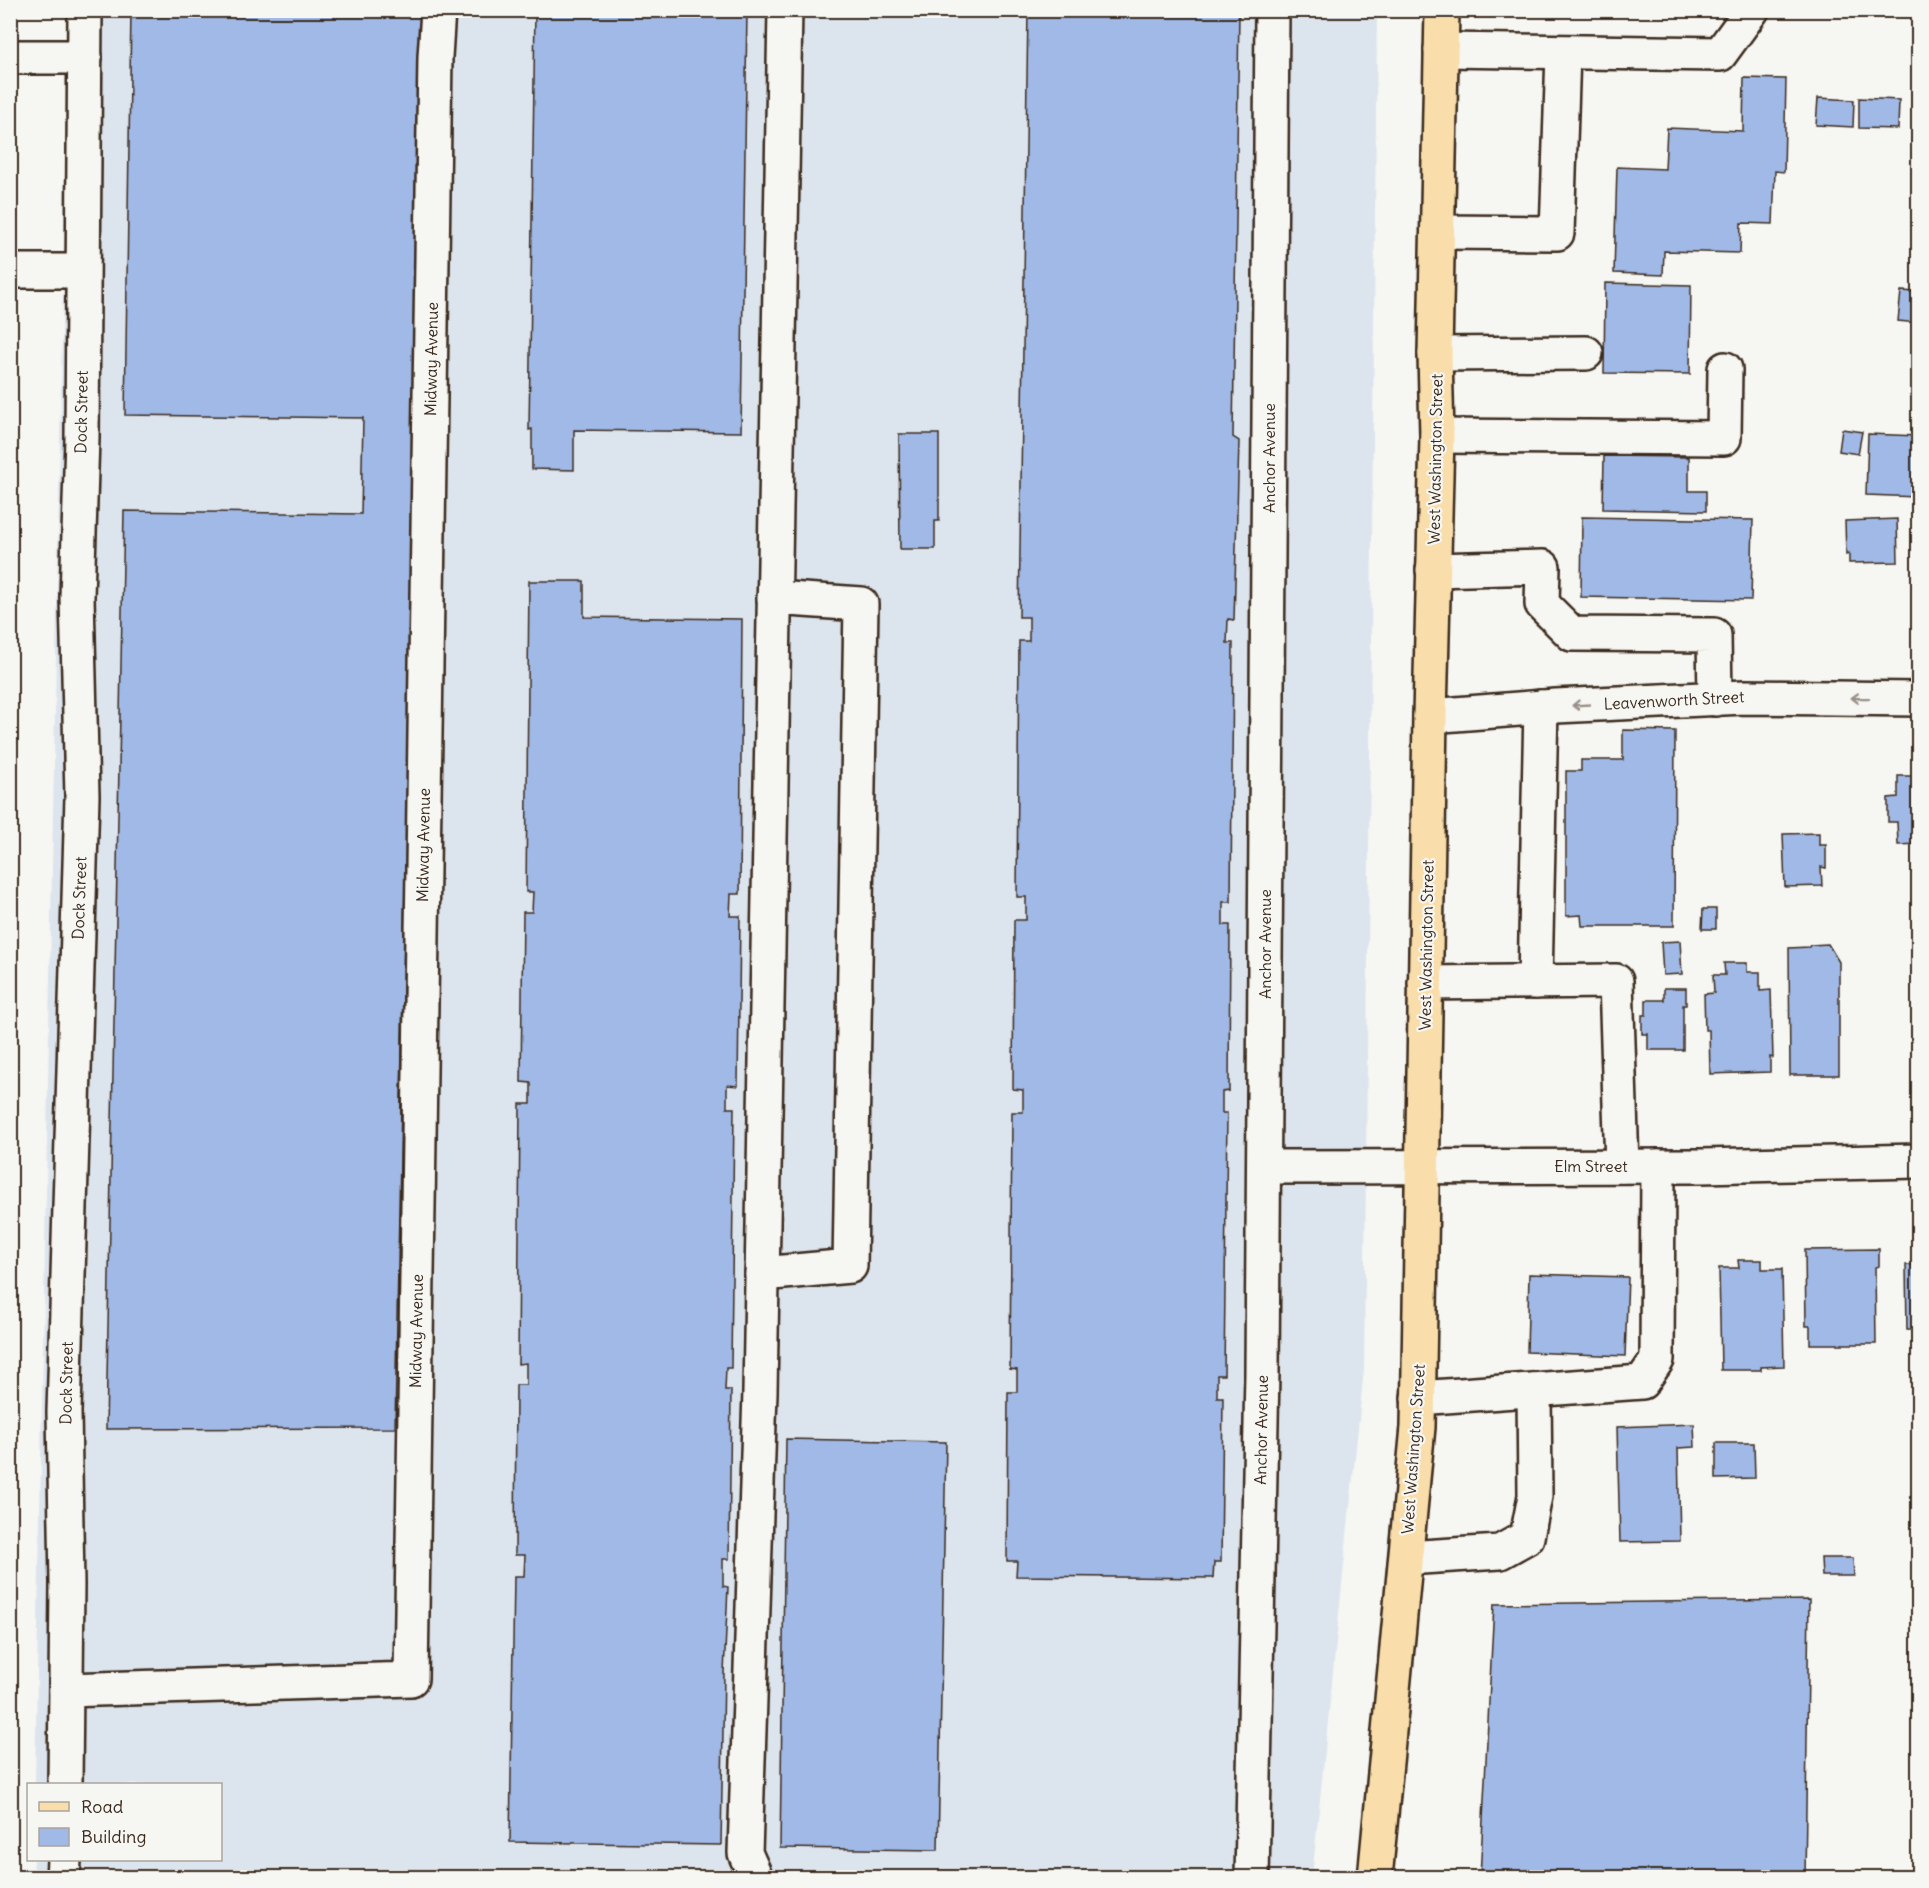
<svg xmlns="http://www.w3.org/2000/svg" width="1929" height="1888" viewBox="0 0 1929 1888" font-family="Delius,sans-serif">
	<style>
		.built { fill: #dce4ee }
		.building { fill: #a0b9e6; stroke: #3b2a1e; stroke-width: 1.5 }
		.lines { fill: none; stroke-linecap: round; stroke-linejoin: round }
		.minor-casing { stroke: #3b2a1e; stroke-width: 38 }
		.major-casing { stroke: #3b2a1e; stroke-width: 38 }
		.minor { stroke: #f6f6f2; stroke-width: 33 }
		.major { stroke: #f9deab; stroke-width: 33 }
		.oneway { stroke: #989088 }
		.labels { text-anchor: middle; stroke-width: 4.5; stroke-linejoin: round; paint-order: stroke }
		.street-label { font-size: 16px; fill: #3b2a1e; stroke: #f6f6f2 }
	</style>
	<rect width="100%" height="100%" fill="#f6f6f2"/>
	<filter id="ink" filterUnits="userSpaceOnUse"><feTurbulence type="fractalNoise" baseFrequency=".0167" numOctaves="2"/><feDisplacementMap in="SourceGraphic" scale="12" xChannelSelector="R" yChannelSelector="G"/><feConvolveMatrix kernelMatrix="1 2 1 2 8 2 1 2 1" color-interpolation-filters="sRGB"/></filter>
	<g filter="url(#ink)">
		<path class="built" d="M68,11H1377L1364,1369L1312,1877L33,1878L34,1860H220V1784H35Z"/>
		<g class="building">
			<path d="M131,10H421L395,1428L106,1429L124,511L361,514L363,418L125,415Z"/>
			<path d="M535,10H747L741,432L574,430V470L532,469V429L529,430Z"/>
			<path d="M1028,10H1239L1233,437L1239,441L1234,620L1228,619L1227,643H1233L1231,902H1223V925H1230L1229,1091L1222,1092V1113H1227L1224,1375H1217V1397H1223L1221,1562H1214L1213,1578L1016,1576L1017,1561H1007L1008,1392H1017V1370L1010,1369L1012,1112H1023V1090L1013,1089L1014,920H1026V897H1017L1019,641H1029V617H1019Z"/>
			<path d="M1744,78L1786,79L1784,172L1775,171L1773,224L1741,223L1740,253L1664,251L1663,275L1614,273L1617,167L1665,169L1667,128L1743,131Z"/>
			<path d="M1818,98L1854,100L1853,127L1816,125Z"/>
			<path d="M1859,98L1899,100L1898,129L1859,128Z"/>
			<path d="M1605,283L1691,285L1690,374L1604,373Z"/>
			<path d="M1901,291L1918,292V323L1898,321Z"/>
			<path d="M1842,429L1862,432L1858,454L1839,451Z"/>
			<path d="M899,434H939V521H935V549H900Z"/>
			<path d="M1868,434L1918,436V497L1866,495Z"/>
			<path d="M1604,456L1689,457V491H1706V511L1603,509Z"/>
			<path d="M1582,517L1753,520L1751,600L1581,597Z"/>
			<path d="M1897,519L1898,562L1849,563V554L1846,555L1845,521Z"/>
			<path d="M529,581H584V617L742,619L740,894H731L730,916H740L738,1086L727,1085V1108H734L731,1368H726L725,1390H731L729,1559H723V1586L728,1587L724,1673L721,1845L510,1842L514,1576H524L525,1555H515L516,1385H526V1363L518,1364L520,1104H531V1083L521,1082L523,912H532L533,892H526Z"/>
			<path d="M1623,730L1675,731L1674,926H1582L1581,915L1566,916V771H1581V760H1623Z"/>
			<path d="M1898,776H1918V844L1898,845L1897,822H1888V798L1898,797Z"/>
			<path d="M1819,833V845H1826V868L1821,867L1822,886L1785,887L1783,834Z"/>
			<path d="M1703,909H1716V929H1702Z"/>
			<path d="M1680,941L1682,974L1663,975L1661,942Z"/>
			<path d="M1828,944L1839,962V1075H1790L1789,948L1809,947L1810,945Z"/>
			<path d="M1724,963H1747V972H1760V991L1771,990L1773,1058L1770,1057V1072L1710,1074L1709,1030H1705L1704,994L1714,993L1713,975H1725Z"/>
			<path d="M1664,988H1686V1005H1683V1050H1648V1034H1642V1015H1646V1000H1664Z"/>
			<path d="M1879,1249V1266L1875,1267L1876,1344H1810V1326H1806L1805,1250Z"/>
			<path d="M1738,1260H1762V1269H1782L1784,1366L1761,1367V1370H1721L1719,1268H1739Z"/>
			<path d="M1906,1265H1918V1330H1907Z"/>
			<path d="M1529,1274L1628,1277L1625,1356L1527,1352Z"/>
			<path d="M1694,1424L1695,1447L1678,1448L1680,1541L1620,1542L1617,1427Z"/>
			<path d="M786,1439L946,1442L938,1850L780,1848Z"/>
			<path d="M1716,1443H1754L1755,1478L1716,1479Z"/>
			<path d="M1821,1558H1853L1854,1576H1822Z"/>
			<path d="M1809,1600L1805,1878H1480L1494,1604Z"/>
		</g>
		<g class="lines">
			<g class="minor-casing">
				<g id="minor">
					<path d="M1441,50L1720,54L1752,10"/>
					<path d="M10,57H85"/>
					<path d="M1438,232L1557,233L1563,53"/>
					<path d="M10,271H82"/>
					<path d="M1435,354L1586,353"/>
					<path d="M1437,436L1724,438L1725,369"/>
					<path d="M1433,570L1543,567L1542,604L1572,634L1714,635L1715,699"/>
					<path d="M1430,716L1556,706L1744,697L1918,699"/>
					<path d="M1535,982L1541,707"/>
					<path d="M1425,983L1616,981L1622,1166"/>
					<path d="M1264,1167L1701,1166L1918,1161"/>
					<path d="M762,1274L850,1266L861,604L774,598"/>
					<path d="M1418,1398L1642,1382L1657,1360L1658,1166"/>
					<path d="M1406,1558L1500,1552L1527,1537L1535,1496L1534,1390"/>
					<path d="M66,1690L411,1679L435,57L438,10"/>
					<path d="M65,1784L67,1584L64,1412L82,796L77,597L82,438L85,10"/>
					<path d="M63,1878L64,1860"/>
					<path d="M756,1878L745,1853L760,1392L785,10"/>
					<path d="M1252,1878L1262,1372L1272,10"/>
				</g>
			</g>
			<g class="major-casing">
				<path id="major" d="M1375,1878L1418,1427L1430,716L1437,436L1435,354L1442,10"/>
			</g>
			<use href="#minor" class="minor"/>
			<use href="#major" class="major"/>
		</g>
		<defs><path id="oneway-shaft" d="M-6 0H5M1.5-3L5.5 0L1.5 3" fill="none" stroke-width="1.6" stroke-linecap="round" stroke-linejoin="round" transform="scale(1.5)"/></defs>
		<g class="oneway">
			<use href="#oneway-shaft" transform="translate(1860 698) rotate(-179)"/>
			<use href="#oneway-shaft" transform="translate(1581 705) rotate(177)"/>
		</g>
	</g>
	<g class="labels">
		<g class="street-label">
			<text transform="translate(431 359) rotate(-89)" y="6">Midway Avenue</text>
			<text transform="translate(81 412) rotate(-89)" y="6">Dock Street</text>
			<text transform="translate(1269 458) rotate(-90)" y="6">Anchor Avenue</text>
			<text transform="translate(1435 459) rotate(-89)" y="6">West Washington Street</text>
			<text transform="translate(1674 700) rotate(-3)" y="6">Leavenworth Street</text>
			<text transform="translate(423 845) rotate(-89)" y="6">Midway Avenue</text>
			<text transform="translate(79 898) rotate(-88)" y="6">Dock Street</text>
			<text transform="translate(1265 944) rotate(-90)" y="6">Anchor Avenue</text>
			<text transform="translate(1426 945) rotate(-89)" y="6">West Washington Street</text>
			<text x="1591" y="1172">Elm Street</text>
			<text transform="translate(416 1331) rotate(-89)" y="6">Midway Avenue</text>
			<text transform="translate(66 1383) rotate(-89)" y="6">Dock Street</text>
			<text transform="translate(1261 1430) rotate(-89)" y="6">Anchor Avenue</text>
			<text transform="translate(1413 1449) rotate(-86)" y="6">West Washington Street</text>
		</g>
	</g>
	<rect width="1929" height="1888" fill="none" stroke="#f6f6f2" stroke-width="36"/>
	<rect x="18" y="18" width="1893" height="1852" fill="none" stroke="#3b2a1e" stroke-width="2" filter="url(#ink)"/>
	<rect x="27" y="1783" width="195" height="78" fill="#f6f6f2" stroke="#aba49d" stroke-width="1.5"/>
	<rect x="39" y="1802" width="30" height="9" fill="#f9deab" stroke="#aba49d" stroke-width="1.5"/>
	<text x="81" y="1813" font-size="18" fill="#3b2a1e">Road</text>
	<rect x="39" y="1828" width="30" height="18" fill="#a0b9e6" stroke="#aba49d" stroke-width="1.5"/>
	<text x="81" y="1843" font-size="18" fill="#3b2a1e">Building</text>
</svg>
